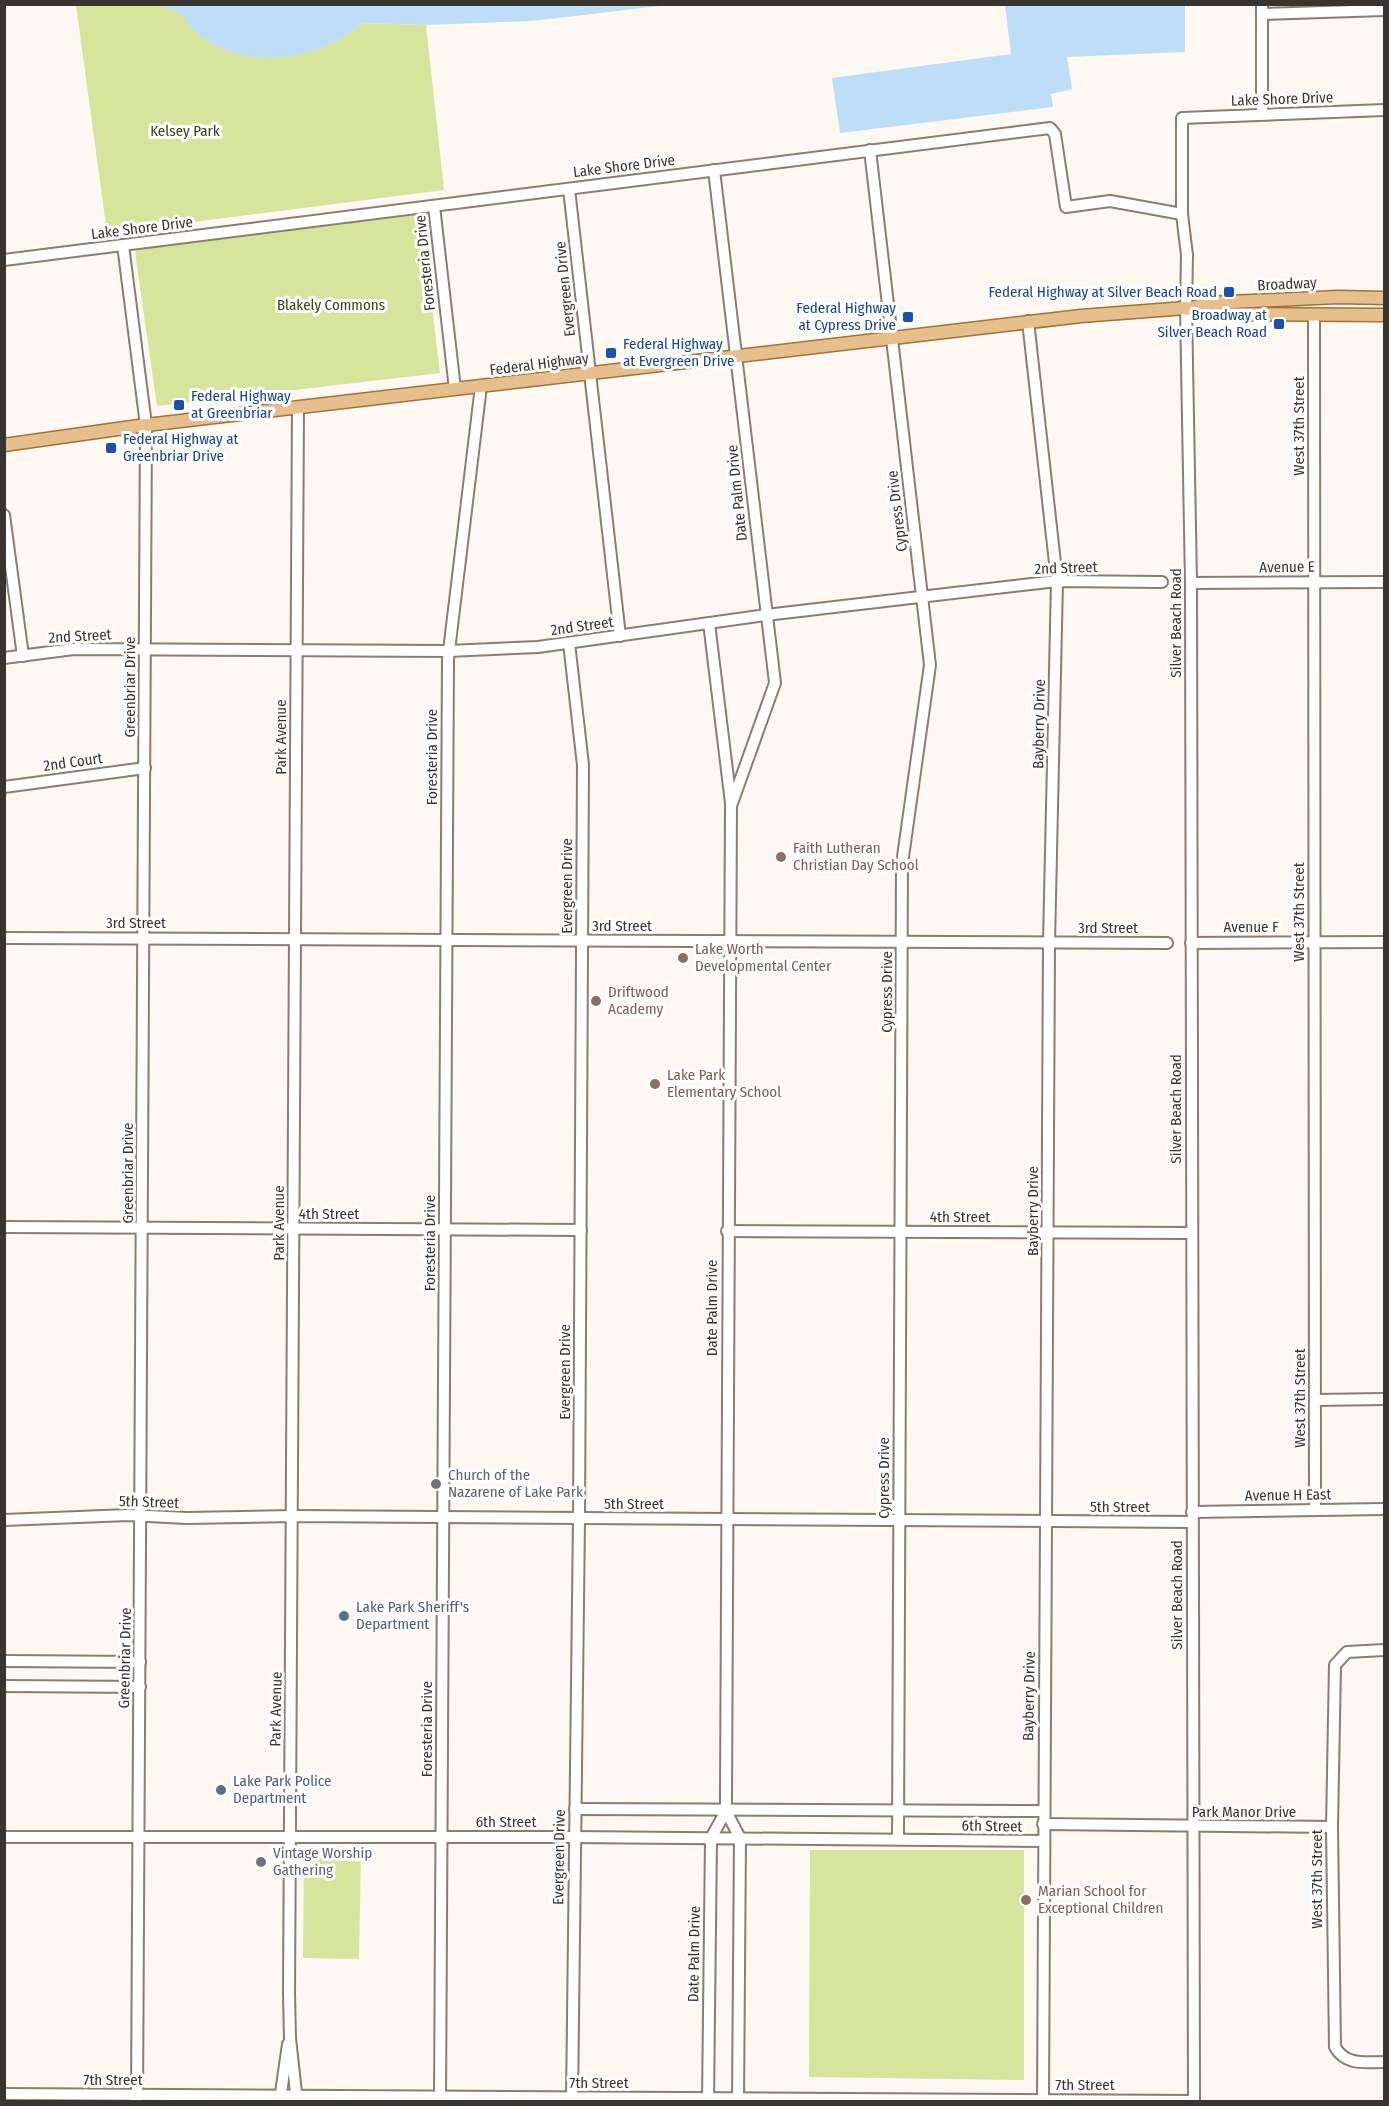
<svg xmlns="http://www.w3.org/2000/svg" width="1389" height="2106" viewBox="0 0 1389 2106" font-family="'Fira Sans Condensed',sans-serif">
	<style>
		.green { fill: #d7e59c }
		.water { fill: #bddef6 }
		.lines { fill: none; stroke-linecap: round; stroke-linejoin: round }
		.minor-casing { stroke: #897e6f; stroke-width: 14 }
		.major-casing { stroke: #9e733a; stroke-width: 15 }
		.minor { stroke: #fff; stroke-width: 10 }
		.major { stroke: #e6bf8d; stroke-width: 12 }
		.transit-dot { fill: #1a4fb4; stroke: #fff; stroke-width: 2 }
		.education-dot { fill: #8d6e63; stroke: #fff; stroke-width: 2 }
		.worship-dot { fill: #6b7280; stroke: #fff; stroke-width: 2 }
		.service-dot { fill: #5c6f8a; stroke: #fff; stroke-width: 2 }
		.labels { text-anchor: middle; stroke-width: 6; stroke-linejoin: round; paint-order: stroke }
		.street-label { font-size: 15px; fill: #39342e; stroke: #fff }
		.park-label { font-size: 15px; fill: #394019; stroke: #fff }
		.transit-label { font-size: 15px; fill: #164399; stroke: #fff; text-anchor: end }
		.education-label { font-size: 15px; fill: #785e54; stroke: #fff; text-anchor: start }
		.worship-label { font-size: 15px; fill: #5b616d; stroke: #fff; text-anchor: start }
		.service-label { font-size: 15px; fill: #4e5e75; stroke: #fff; text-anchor: start }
	</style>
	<rect width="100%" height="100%" fill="#fdf8f2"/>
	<g class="green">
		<path d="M155,4C191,11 178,19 202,37C247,71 322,61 361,23L426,25L444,190L107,233L76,5Z"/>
		<path d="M416,213L421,216L440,373L157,406L135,252L141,247Z"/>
		<path d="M810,1850H1024V2080L809,2077Z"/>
		<path d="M361,1851L359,1959L303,1958L304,1852Z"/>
	</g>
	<g class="water">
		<path d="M155,5H668L532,21L426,25L361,23C322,61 247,72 202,37C178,19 191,11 155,5Z"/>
		<path d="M1005,5H1185V52L1067,57L1072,89L1051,94L1053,107L840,133L832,78L1011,54Z"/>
	</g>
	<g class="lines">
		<g class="minor-casing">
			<g id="minor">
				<path d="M1262,4V114"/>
				<path d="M1262,14L1384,10"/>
				<path d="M870,150L930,665L902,864L898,1839"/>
				<path d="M569,189L620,636"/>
				<path d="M434,206L455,389"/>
				<path d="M123,245L146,425L137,2102"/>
				<path d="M4,260L1050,128L1055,134L1066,207L1110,201L1182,214"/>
				<path d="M1314,314L1315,1510"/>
				<path d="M1028,321L1057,581L1049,943L1043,2102"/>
				<path d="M4,515L23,656"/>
				<path d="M1191,583L1384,582"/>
				<path d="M709,623L731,803"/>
				<path d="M569,643L583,765L579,1519L572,2102"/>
				<path d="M4,658L74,649L448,651L538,647L766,615L1057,581L1162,582"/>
				<path d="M4,787L145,768"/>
				<path d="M4,938L1167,943"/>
				<path d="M1191,943L1384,942"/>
				<path d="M4,1227L581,1230"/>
				<path d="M727,1231L1192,1233"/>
				<path d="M1315,1400L1384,1399"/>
				<path d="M1192,1512L1384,1509"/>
				<path d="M4,1520L128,1515L187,1518L293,1516L1192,1522"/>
				<path d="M1384,1650L1347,1652L1335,1665L1332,1827L1335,2047C1346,2066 1365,2062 1384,2062"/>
				<path d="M4,1661L140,1662"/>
				<path d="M4,1686L140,1687"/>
				<path d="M575,1809L1043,1811"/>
				<path d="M726,1811L740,1838L738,2102"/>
				<path d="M1043,1824L1332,1827"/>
				<path d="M4,1837H573L1043,1841"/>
				<path d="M4,2094L1194,2101"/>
				<path d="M280,2100L288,2044"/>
				<path d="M297,2102L290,2038L289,1994L298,407"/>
				<path d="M440,2102L448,659L481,386"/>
				<path d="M708,2102L711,1838L726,1811V1795L731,806L775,683L714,170"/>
				<path d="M1194,2102L1191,583L1186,308L1187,255L1182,214V118L1384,110"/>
			</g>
		</g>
		<g class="major-casing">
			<g id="major">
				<path d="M1192,308L1209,303L1338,297L1384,298"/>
				<path d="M4,445L146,425L1081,316L1186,308L1209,314L1384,315"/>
			</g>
		</g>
		<use href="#minor" class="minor"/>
		<use href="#major" class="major"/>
	</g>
	<g class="transit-dot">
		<rect x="1223" y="286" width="12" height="12" rx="3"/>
		<rect x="902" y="311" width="12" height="12" rx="3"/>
		<rect x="1273" y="318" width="12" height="12" rx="3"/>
		<rect x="605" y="347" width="12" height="12" rx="3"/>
		<rect x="173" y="399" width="12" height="12" rx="3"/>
		<rect x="105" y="442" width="12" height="12" rx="3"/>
	</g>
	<g class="education-dot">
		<circle cx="781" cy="857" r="6"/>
		<circle cx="683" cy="958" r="6"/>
		<circle cx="596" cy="1001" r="6"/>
		<circle cx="655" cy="1084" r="6"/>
		<circle cx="1026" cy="1900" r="6"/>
	</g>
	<g class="worship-dot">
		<circle cx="436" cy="1484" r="6"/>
		<circle cx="261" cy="1862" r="6"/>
	</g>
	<g class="service-dot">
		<circle cx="344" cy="1616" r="6"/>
		<circle cx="221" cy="1790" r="6"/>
	</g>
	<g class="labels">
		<g class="street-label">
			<text transform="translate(1282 99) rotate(-2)" y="5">Lake Shore Drive</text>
			<text transform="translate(624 166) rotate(-7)" y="5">Lake Shore Drive</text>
			<text transform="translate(142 228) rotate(-7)" y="5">Lake Shore Drive</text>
			<text transform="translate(425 263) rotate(-96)" y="5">Foresteria Drive</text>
			<text transform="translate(1287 284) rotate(-3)" y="5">Broadway</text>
			<text transform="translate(565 289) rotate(-96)" y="5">Evergreen Drive</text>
			<text transform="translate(539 364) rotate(-7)" y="5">Federal Highway</text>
			<text transform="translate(1299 426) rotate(-90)" y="5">West 37th Street</text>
			<text transform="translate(737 493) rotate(-96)" y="5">Date Palm Drive</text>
			<text transform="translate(897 511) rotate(-97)" y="5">Cypress Drive</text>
			<text transform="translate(1287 567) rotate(-1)" y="5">Avenue E</text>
			<text transform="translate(1066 568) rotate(-2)" y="5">2nd Street</text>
			<text transform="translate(1176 623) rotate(-90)" y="5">Silver Beach Road</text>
			<text transform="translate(582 626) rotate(-8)" y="5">2nd Street</text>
			<text transform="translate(80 636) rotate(-3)" y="5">2nd Street</text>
			<text transform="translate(130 687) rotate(-90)" y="5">Greenbriar Drive</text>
			<text transform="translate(1039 724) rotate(-89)" y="5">Bayberry Drive</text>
			<text transform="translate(281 737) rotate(-90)" y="5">Park Avenue</text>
			<text transform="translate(432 757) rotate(-90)" y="5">Foresteria Drive</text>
			<text transform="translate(73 762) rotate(-8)" y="5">2nd Court</text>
			<text transform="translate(567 886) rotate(-90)" y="5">Evergreen Drive</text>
			<text transform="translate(1299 912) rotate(-90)" y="5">West 37th Street</text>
			<text x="136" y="928">3rd Street</text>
			<text x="622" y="931">3rd Street</text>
			<text x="1251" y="932">Avenue F</text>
			<text x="1108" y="933">3rd Street</text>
			<text transform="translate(887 992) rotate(-90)" y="5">Cypress Drive</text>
			<text transform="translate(1176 1109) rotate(-90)" y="5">Silver Beach Road</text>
			<text transform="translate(128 1173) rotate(-90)" y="5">Greenbriar Drive</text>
			<text transform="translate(1033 1211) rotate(-90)" y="5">Bayberry Drive</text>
			<text x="329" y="1219">4th Street</text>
			<text x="960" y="1222">4th Street</text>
			<text transform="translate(279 1223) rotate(-90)" y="5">Park Avenue</text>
			<text transform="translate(430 1243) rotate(-90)" y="5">Foresteria Drive</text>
			<text transform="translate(712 1308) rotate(-90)" y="5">Date Palm Drive</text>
			<text transform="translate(565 1372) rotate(-90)" y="5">Evergreen Drive</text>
			<text transform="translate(1300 1398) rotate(-90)" y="5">West 37th Street</text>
			<text transform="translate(884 1478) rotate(-90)" y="5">Cypress Drive</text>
			<text transform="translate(1288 1495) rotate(-1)" y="5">Avenue H East</text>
			<text transform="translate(149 1502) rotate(2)" y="5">5th Street</text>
			<text x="634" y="1509">5th Street</text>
			<text x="1120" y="1512">5th Street</text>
			<text transform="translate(1177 1595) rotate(-90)" y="5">Silver Beach Road</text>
			<text transform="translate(125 1658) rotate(-89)" y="5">Greenbriar Drive</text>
			<text transform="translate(1029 1696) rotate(-89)" y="5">Bayberry Drive</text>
			<text transform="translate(276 1709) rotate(-89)" y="5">Park Avenue</text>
			<text transform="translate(427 1729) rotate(-90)" y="5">Foresteria Drive</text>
			<text x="1244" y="1817">Park Manor Drive</text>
			<text x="506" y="1827">6th Street</text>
			<text transform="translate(992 1826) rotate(1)" y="5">6th Street</text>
			<text transform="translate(559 1857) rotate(-89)" y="5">Evergreen Drive</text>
			<text transform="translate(1317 1879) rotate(-90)" y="5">West 37th Street</text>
			<text transform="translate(694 1954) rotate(-89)" y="5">Date Palm Drive</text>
			<text x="113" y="2085">7th Street</text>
			<text x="599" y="2088">7th Street</text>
			<text x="1085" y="2090">7th Street</text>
		</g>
		<g class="park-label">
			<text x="185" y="136">Kelsey Park</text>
			<text x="331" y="310">Blakely Commons</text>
		</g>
		<g class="transit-label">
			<text x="1217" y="297">Federal Highway at Silver Beach Road</text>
			<text x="896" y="313">Federal Highway<tspan x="896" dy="17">at Cypress Drive</tspan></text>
			<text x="1267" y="320">Broadway at<tspan x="1267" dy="17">Silver Beach Road</tspan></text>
			<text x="623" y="349" text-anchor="start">Federal Highway<tspan x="623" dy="17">at Evergreen Drive</tspan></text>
			<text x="191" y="401" text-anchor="start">Federal Highway<tspan x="191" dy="17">at Greenbriar</tspan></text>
			<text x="123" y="444" text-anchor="start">Federal Highway at<tspan x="123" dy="17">Greenbriar Drive</tspan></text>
		</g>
		<g class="education-label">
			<text x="793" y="853">Faith Lutheran<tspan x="793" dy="17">Christian Day School</tspan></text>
			<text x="695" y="954">Lake Worth<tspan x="695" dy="17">Developmental Center</tspan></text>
			<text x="608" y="997">Driftwood<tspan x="608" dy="17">Academy</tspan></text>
			<text x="667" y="1080">Lake Park<tspan x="667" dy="17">Elementary School</tspan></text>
			<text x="1038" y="1896">Marian School for<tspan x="1038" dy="17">Exceptional Children</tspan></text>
		</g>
		<g class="worship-label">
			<text x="448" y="1480">Church of the<tspan x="448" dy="17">Nazarene of Lake Park</tspan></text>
			<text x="273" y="1858">Vintage Worship<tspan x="273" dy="17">Gathering</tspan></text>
		</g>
		<g class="service-label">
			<text x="356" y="1612">Lake Park Sheriff's<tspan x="356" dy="17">Department</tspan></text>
			<text x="233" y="1786">Lake Park Police<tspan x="233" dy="17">Department</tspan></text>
		</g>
	</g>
	<rect width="1389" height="2106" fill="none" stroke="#39342e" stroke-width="12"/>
</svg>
